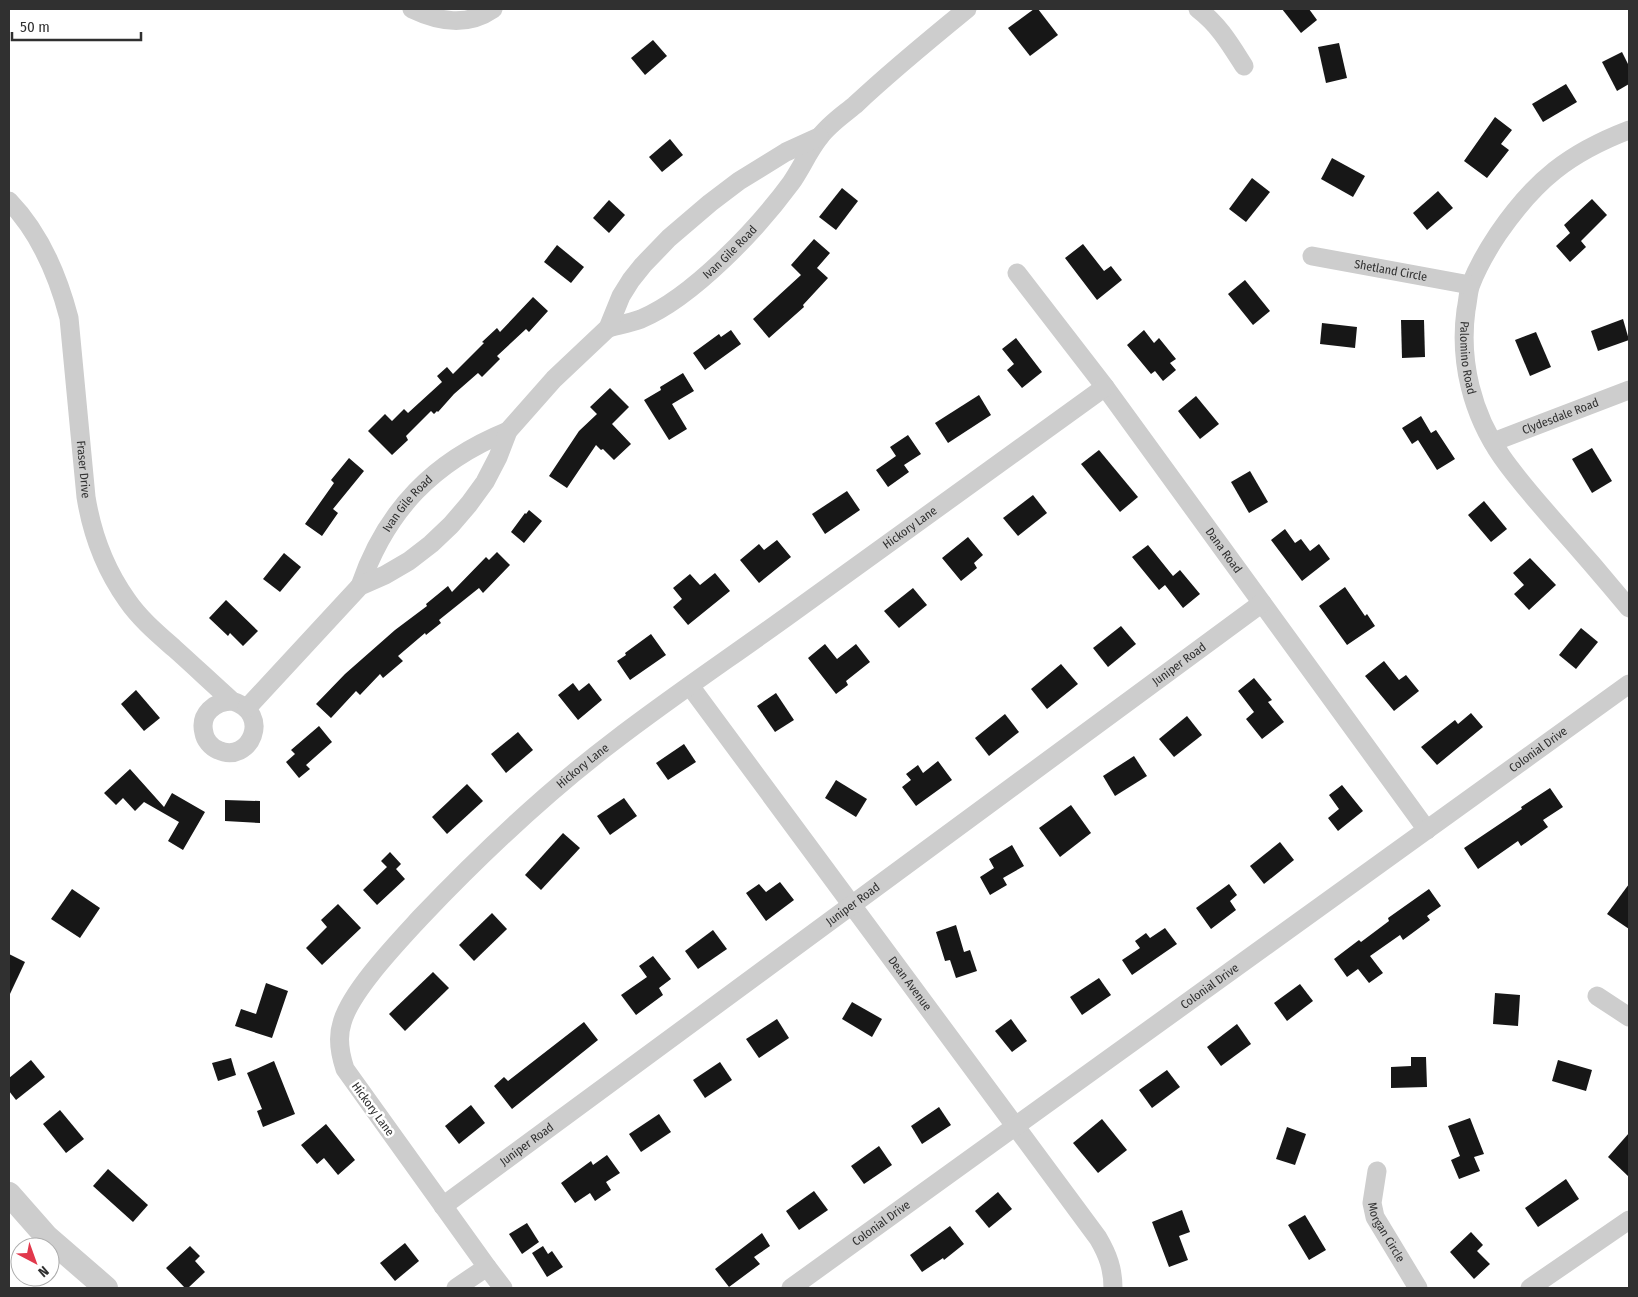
<svg xmlns="http://www.w3.org/2000/svg" width="1638" height="1297" viewBox="0 0 1638 1297" font-family="'Fira Sans Condensed',sans-serif">
	<style>
		.building { fill: #171717 }
		.lines { fill: none; stroke-linecap: round; stroke-linejoin: round }
		.minor { stroke: #cdcdcd; stroke-width: 19 }
		.tertiary { stroke: #cdcdcd; stroke-width: 24 }
		.labels { text-anchor: middle; stroke-width: 5; stroke-linejoin: round; paint-order: stroke }
		.street-label { font-size: 12px; fill: #303030; stroke: #fff }
	</style>
	<rect width="100%" height="100%" fill="#fff"/>
	<g class="building">
		<path d="M1034,9H1038L1058,35L1030,56L1008,28Z"/>
		<path d="M1282,9H1309L1317,20L1301,33Z"/>
		<path d="M653,40L667,56L645,75L631,58Z"/>
		<path d="M1339,43L1347,78L1326,83L1318,47Z"/>
		<path d="M1622,52L1629,66V84L1617,91L1602,62Z"/>
		<path d="M1566,84L1577,102L1543,122L1532,104Z"/>
		<path d="M1495,117L1512,130L1501,144L1509,150L1487,178L1464,161Z"/>
		<path d="M670,139L683,155L662,172L649,157Z"/>
		<path d="M1332,158L1365,176L1353,197L1321,179Z"/>
		<path d="M1252,178L1270,192L1246,222L1229,209Z"/>
		<path d="M842,188L858,201L836,230L819,217Z"/>
		<path d="M1438,191L1453,208L1427,230L1413,213Z"/>
		<path d="M1592,199L1607,215L1581,241L1586,247L1570,262L1556,246L1570,233L1564,225Z"/>
		<path d="M609,200L625,215L609,233L593,218Z"/>
		<path d="M814,239L830,253L817,268L828,278L803,305L804,307L769,338L753,319L801,275L791,265Z"/>
		<path d="M1083,244L1104,271L1111,266L1122,280L1097,300L1065,258Z"/>
		<path d="M557,245L584,267L571,283L544,262Z"/>
		<path d="M1245,280L1270,311L1253,325L1228,294Z"/>
		<path d="M533,297L548,311L529,332L526,329L497,356L500,359L482,377L478,373L454,394L438,412L437,411L434,414L431,411L406,436L408,440L392,455L368,431L385,414L392,421L404,409L408,413L442,382L437,376L447,367L453,374L484,343L482,342L497,328L500,332Z"/>
		<path d="M1623,319L1629,340L1598,351L1591,331Z"/>
		<path d="M1401,320H1424L1425,357L1402,358Z"/>
		<path d="M1322,323L1357,327L1355,348L1320,344Z"/>
		<path d="M731,330L741,344L705,370L693,353L719,334L721,337Z"/>
		<path d="M1144,330L1154,343L1159,338L1176,359L1170,363L1176,370L1163,381L1155,371L1151,374L1127,345Z"/>
		<path d="M1536,332L1551,367L1530,376L1515,340Z"/>
		<path d="M1016,338L1042,372L1022,388L1007,370L1014,364L1002,349Z"/>
		<path d="M683,373L694,391L672,404L687,429L669,440L644,400L661,390L660,387Z"/>
		<path d="M610,388L629,407L612,424L631,444L614,460L603,449L601,450L596,445L567,488L549,476L579,431L597,414L590,407Z"/>
		<path d="M979,395L991,415L948,443L935,423Z"/>
		<path d="M1196,396L1219,424L1200,439L1178,411Z"/>
		<path d="M1421,416L1431,433L1436,430L1455,459L1437,470L1418,440L1412,444L1402,428Z"/>
		<path d="M908,435L921,454L904,465L909,472L888,487L876,470L896,456L890,447Z"/>
		<path d="M1592,448L1612,481L1592,493L1572,459Z"/>
		<path d="M1099,450L1138,497L1120,512L1081,464Z"/>
		<path d="M349,458L364,471L333,509L338,513L322,536L305,524L334,483L331,480Z"/>
		<path d="M1250,471L1268,502L1249,513L1231,482Z"/>
		<path d="M847,491L860,510L825,534L812,514Z"/>
		<path d="M1033,495L1047,513L1018,536L1003,518Z"/>
		<path d="M1484,501L1507,529L1491,542L1468,515Z"/>
		<path d="M529,510L542,521L524,543L511,532L525,513L526,514Z"/>
		<path d="M1285,529L1295,543L1301,539L1310,551L1319,544L1330,559L1302,581L1271,540Z"/>
		<path d="M968,537L983,555L974,563L977,568L961,581L942,558Z"/>
		<path d="M777,540L791,557L759,583L740,560L759,544L764,550Z"/>
		<path d="M1148,545L1173,576L1180,570L1200,594L1183,608L1165,585L1159,590L1132,557Z"/>
		<path d="M497,552L510,565L483,593L479,588L439,620L441,623L426,635L425,633L398,656L403,661L383,678L380,674L360,695L356,691L331,718L316,704L345,674L395,630L427,606L426,604L448,586L452,592L486,557L489,560Z"/>
		<path d="M284,553L301,567L280,592L263,579Z"/>
		<path d="M1530,558L1556,585L1529,610L1514,594L1524,585L1513,573Z"/>
		<path d="M715,573L730,591L688,625L673,607L682,599L673,588L690,574L700,585Z"/>
		<path d="M1345,587L1365,616L1367,614L1375,626L1347,645L1319,606Z"/>
		<path d="M913,588L927,605L899,628L884,611Z"/>
		<path d="M226,600L258,631L243,646L230,633L228,636L209,618Z"/>
		<path d="M1121,626L1136,644L1108,667L1093,648Z"/>
		<path d="M1581,628L1598,642L1576,669L1559,655Z"/>
		<path d="M651,634L666,655L630,680L617,661L626,655L625,653Z"/>
		<path d="M825,644L837,659L856,644L870,662L846,681L848,685L836,694L808,658Z"/>
		<path d="M1384,661L1399,680L1406,675L1419,691L1394,711L1365,676Z"/>
		<path d="M1061,664L1078,684L1047,709L1031,689Z"/>
		<path d="M1254,678L1272,700L1268,702L1284,722L1262,739L1246,719L1254,712L1238,691Z"/>
		<path d="M573,683L579,691L589,683L602,700L578,720L558,695Z"/>
		<path d="M136,690L160,718L144,731L121,704Z"/>
		<path d="M776,693L794,720L775,732L757,706Z"/>
		<path d="M1471,713L1483,727L1437,765L1421,747L1455,720L1458,724Z"/>
		<path d="M1005,714L1019,732L989,756L975,738Z"/>
		<path d="M1187,716L1202,735L1174,757L1159,739Z"/>
		<path d="M319,726L332,742L306,765L310,769L299,778L286,762L295,754L291,750Z"/>
		<path d="M518,732L533,750L506,773L491,754Z"/>
		<path d="M684,744L696,762L668,780L656,763Z"/>
		<path d="M1134,756L1147,776L1115,796L1103,776Z"/>
		<path d="M938,761L952,780L916,806L902,787L911,780L906,774L918,765L923,773Z"/>
		<path d="M130,769L164,807L172,793L205,812L183,850L168,841L179,822L144,802L135,811L123,798L116,805L104,793Z"/>
		<path d="M836,780L867,799L856,817L825,798Z"/>
		<path d="M467,784L483,801L447,834L432,817Z"/>
		<path d="M1342,785L1363,811L1338,831L1328,818L1339,809L1329,795Z"/>
		<path d="M1550,788L1563,807L1543,820L1548,827L1521,846L1518,841L1478,869L1464,848L1522,809L1521,807Z"/>
		<path d="M624,798L637,816L610,835L597,816Z"/>
		<path d="M225,800L260,801V823L225,821Z"/>
		<path d="M1071,805L1091,833L1060,857L1039,828Z"/>
		<path d="M563,833L580,848L541,890L525,875Z"/>
		<path d="M1280,842L1294,860L1264,884L1250,866Z"/>
		<path d="M1012,845L1024,866L1003,878L1007,885L990,895L980,877L994,868L989,859Z"/>
		<path d="M390,852L401,864L396,869L405,879L377,905L363,890L387,867L381,861Z"/>
		<path d="M780,882L794,900L766,921L746,893L759,884L766,892Z"/>
		<path d="M1229,884L1237,895L1230,901L1236,910L1211,929L1196,908Z"/>
		<path d="M1629,884V929L1607,914Z"/>
		<path d="M72,889L100,908L80,938L51,919Z"/>
		<path d="M1429,889L1441,906L1427,916L1430,920L1403,940L1400,935L1370,956L1383,973L1369,983L1358,969L1347,977L1334,959L1359,940L1361,942L1389,921L1388,918Z"/>
		<path d="M338,904L361,928L322,965L306,948L327,927L321,920Z"/>
		<path d="M492,913L507,929L474,961L459,945Z"/>
		<path d="M956,925L964,952L970,950L977,971L956,978L950,960L945,961L936,932Z"/>
		<path d="M1165,928L1177,944L1132,975L1122,960L1140,948L1135,941L1146,933L1150,938Z"/>
		<path d="M713,930L727,949L698,969L685,951Z"/>
		<path d="M9,954L25,962L9,996Z"/>
		<path d="M653,956L671,979L659,988L663,995L636,1015L621,995L647,977L639,966Z"/>
		<path d="M433,972L449,988L405,1031L389,1014Z"/>
		<path d="M1099,978L1111,995L1082,1015L1070,997Z"/>
		<path d="M266,983L288,991L272,1038L235,1026L241,1009L256,1014Z"/>
		<path d="M1300,984L1313,1001L1287,1021L1274,1003Z"/>
		<path d="M1495,993L1520,995L1518,1026L1493,1024Z"/>
		<path d="M852,1002L882,1019L872,1037L842,1019Z"/>
		<path d="M777,1019L789,1038L759,1058L746,1039Z"/>
		<path d="M1011,1019L1027,1041L1012,1052L995,1031Z"/>
		<path d="M584,1022L598,1040L512,1109L494,1086L504,1077L508,1081Z"/>
		<path d="M1237,1024L1251,1044L1221,1066L1207,1047Z"/>
		<path d="M1411,1057H1426L1427,1087L1391,1088V1067L1411,1066Z"/>
		<path d="M231,1058L236,1075L218,1081L212,1063Z"/>
		<path d="M31,1060L45,1077L16,1100L9,1091V1078Z"/>
		<path d="M1558,1060L1592,1070L1586,1091L1552,1081Z"/>
		<path d="M274,1061L295,1114L263,1127L257,1111L262,1109L247,1073Z"/>
		<path d="M720,1062L732,1080L705,1098L693,1080Z"/>
		<path d="M1167,1070L1180,1087L1152,1108L1139,1090Z"/>
		<path d="M471,1105L485,1123L459,1144L445,1126Z"/>
		<path d="M939,1107L951,1125L922,1144L911,1126Z"/>
		<path d="M60,1110L84,1139L66,1153L43,1124Z"/>
		<path d="M659,1114L671,1132L641,1152L629,1134Z"/>
		<path d="M1470,1118L1484,1154L1474,1157L1480,1171L1459,1179L1451,1160L1460,1156L1448,1126Z"/>
		<path d="M1102,1119L1127,1150L1098,1173L1073,1143Z"/>
		<path d="M326,1124L355,1160L338,1175L324,1158L317,1164L301,1145Z"/>
		<path d="M1287,1127L1306,1134L1295,1165L1276,1159Z"/>
		<path d="M1629,1133V1177L1608,1157Z"/>
		<path d="M879,1146L892,1165L864,1184L851,1166Z"/>
		<path d="M607,1155L620,1173L606,1182L611,1190L595,1201L590,1193L575,1203L561,1183L591,1161L593,1165Z"/>
		<path d="M108,1169L148,1205L133,1222L93,1186Z"/>
		<path d="M1566,1179L1579,1199L1538,1227L1525,1208Z"/>
		<path d="M814,1191L828,1210L799,1230L786,1211Z"/>
		<path d="M998,1192L1012,1209L989,1228L975,1211Z"/>
		<path d="M1182,1210L1190,1232L1179,1236L1188,1260L1169,1267L1152,1222Z"/>
		<path d="M1305,1215L1326,1250L1309,1260L1288,1225Z"/>
		<path d="M527,1223L539,1242L522,1254L509,1234Z"/>
		<path d="M950,1226L964,1244L944,1260L943,1258L922,1272L910,1255Z"/>
		<path d="M1471,1232L1483,1245L1477,1251L1490,1264L1474,1279L1450,1252Z"/>
		<path d="M762,1233L770,1246L754,1257L760,1264L729,1287L715,1269Z"/>
		<path d="M405,1243L419,1261L395,1281L380,1263Z"/>
		<path d="M190,1246L200,1256L195,1261L205,1272L188,1288H185L166,1268Z"/>
		<path d="M543,1246L548,1254L552,1251L563,1267L547,1277L532,1253Z"/>
	</g>
	<g class="lines">
		<g class="minor">
			<path d="M412,9C439,22 467,27 493,9"/>
			<path d="M1198,9C1219,25 1230,44 1244,66"/>
			<path id="s1" d="M1629,130C1569,153 1535,180 1498,234C1488,249 1478,266 1471,284C1468,291 1468,301 1466,310C1459,361 1472,414 1502,457C1518,480 1537,501 1555,522C1580,550 1605,579 1629,608"/>
			<path id="s2" d="M9,201C40,233 58,276 69,318L86,497C92,534 105,569 127,600C140,619 158,634 175,649C194,666 213,684 232,701C273,713 250,765 218,750C211,747 205,740 204,733C199,714 215,701 232,701"/>
			<path id="s3" d="M1312,256L1470,285"/>
			<path id="s4" d="M1017,273L1105,387L1427,830"/>
			<path id="s5" d="M608,328C619,325 630,323 641,319C693,297 758,228 791,183C801,169 808,152 819,138C828,125 843,115 855,105C891,71 929,40 967,9"/>
			<path id="s6" d="M1493,442L1629,390"/>
			<path id="s7" d="M360,586C386,510 434,461 508,431"/>
			<path id="s8" d="M690,686L1098,1238C1108,1255 1113,1269 1113,1288"/>
			<path d="M247,708L360,586L385,575L409,561L431,544L451,525L469,504L485,482L498,457L508,431L554,379L608,328L621,296L631,280L643,265L669,238L710,203L739,181L786,152L819,137"/>
			<path d="M1597,996L1629,1017"/>
			<path id="s9" d="M1377,1171L1372,1203L1375,1217L1418,1288"/>
			<path id="s10" d="M443,1206L1262,603"/>
			<path id="s11" d="M487,1267L345,1069C340,1054 337,1038 342,1023C350,992 398,942 420,918C480,855 544,794 614,741C670,698 728,659 785,618C891,541 998,464 1105,387"/>
			<path d="M456,1288L487,1267L503,1288"/>
			<path id="s12" d="M791,1288L1629,684"/>
			<path d="M1530,1288L1629,1220"/>
		</g>
		<path class="tertiary" d="M9,1194L46,1236L106,1288"/>
	</g>
	<g class="labels">
		<g class="street-label">
			<text dy="4" stroke="none"><textPath href="#s5" startOffset="146">Ivan Gile Road</textPath></text>
			<text dy="4" stroke="none"><textPath href="#s3" startOffset="80">Shetland Circle</textPath></text>
			<text dy="4" stroke="none"><textPath href="#s1" startOffset="302">Palomino Road</textPath></text>
			<text dy="4" stroke="none"><textPath href="#s6" startOffset="72">Clydesdale Road</textPath></text>
			<text dy="4" stroke="none"><textPath href="#s2" startOffset="285">Fraser Drive</textPath></text>
			<text dy="4" stroke="none"><textPath href="#s7" startOffset="96">Ivan Gile Road</textPath></text>
			<text dy="4" stroke="none"><textPath href="#s11" startOffset="1050">Hickory Lane</textPath></text>
			<text dy="4" stroke="none"><textPath href="#s4" startOffset="346">Dana Road</textPath></text>
			<text dy="4" stroke="none"><textPath href="#s10" startOffset="914">Juniper Road</textPath></text>
			<text dy="4" stroke="none"><textPath href="#s12" startOffset="921">Colonial Drive</textPath></text>
			<text dy="4" stroke="none"><textPath href="#s11" startOffset="645">Hickory Lane</textPath></text>
			<text dy="4" stroke="none"><textPath href="#s10" startOffset="509">Juniper Road</textPath></text>
			<text dy="4" stroke="none"><textPath href="#s8" startOffset="370">Dean Avenue</textPath></text>
			<text dy="4" stroke="none"><textPath href="#s12" startOffset="516">Colonial Drive</textPath></text>
			<text transform="translate(373 1109) rotate(54)" y="4">Hickory Lane</text>
			<text dy="4" stroke="none"><textPath href="#s10" startOffset="104">Juniper Road</textPath></text>
			<text dy="4" stroke="none"><textPath href="#s12" startOffset="111">Colonial Drive</textPath></text>
			<text dy="4" stroke="none"><textPath href="#s9" startOffset="65">Morgan Circle</textPath></text>
		</g>
	</g>
	<rect width="1638" height="1297" fill="none" stroke="#303030" stroke-width="20"/>
	<g transform="translate(35 1262) rotate(139)"><circle r="24" fill="#ffffff" stroke="#acacac"/>
	<path d="M0-4L9 19L0 12L-9 19Z" fill="#e1384c"/>
	<text y="-8" font-size="14" font-weight="bold" text-anchor="middle" fill="#303030">N</text>
	</g>
	<path d="M12 32v8h129v-8" fill="none" stroke="#303030" stroke-width="2.5"/>
	<text x="20" y="32" font-size="15" fill="#303030" stroke="#ffffff" stroke-width="4" paint-order="stroke">50 m</text>
</svg>
